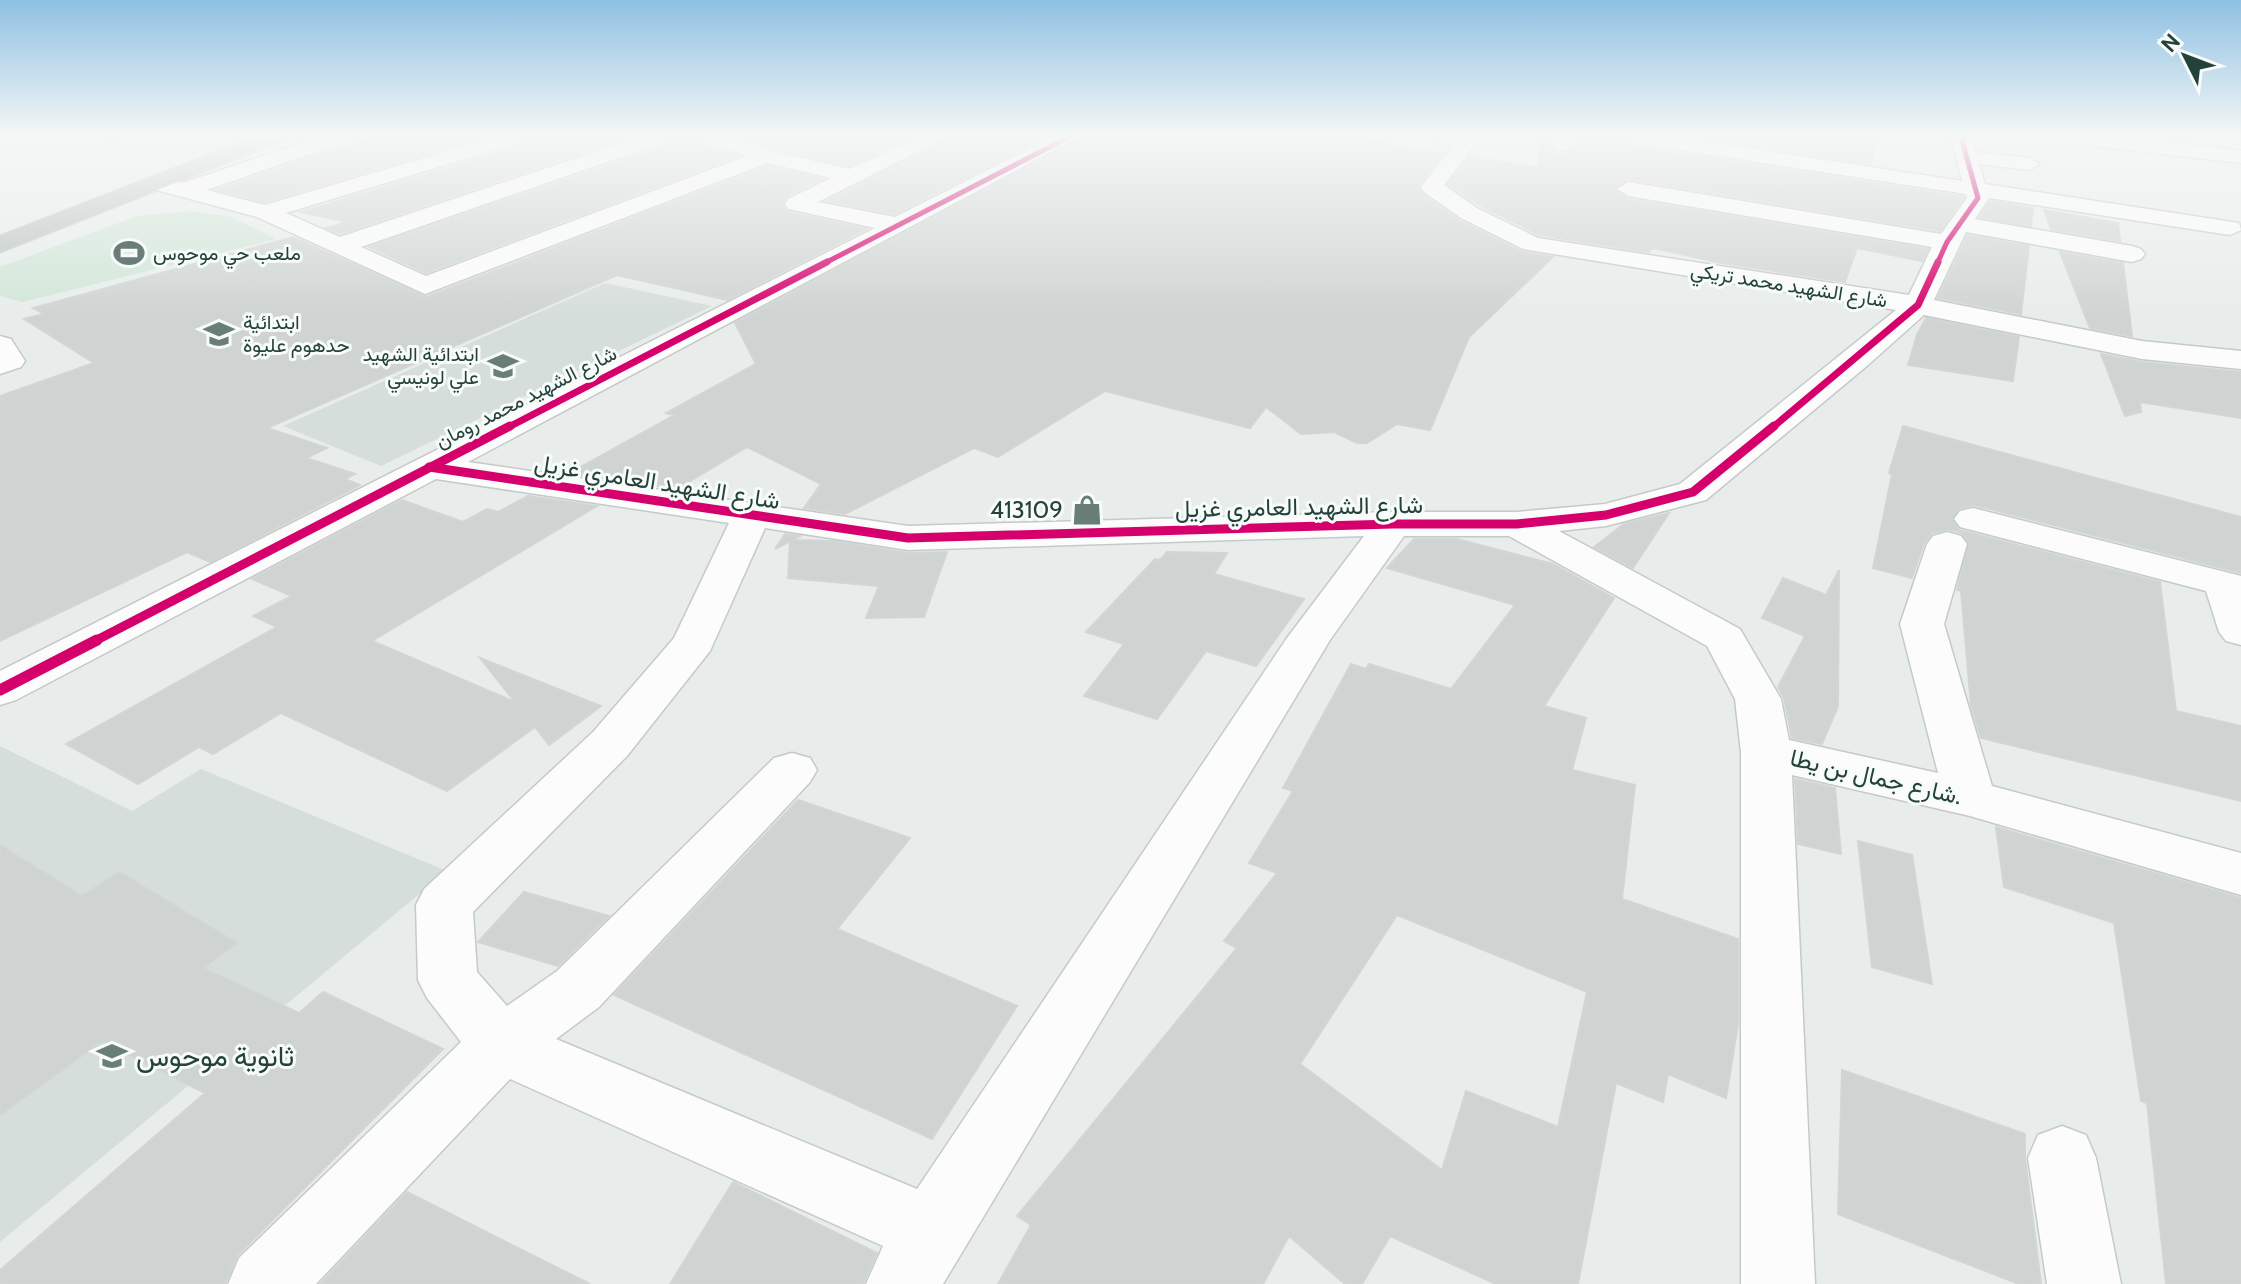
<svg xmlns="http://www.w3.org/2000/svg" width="2241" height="1284" viewBox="0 0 2241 1284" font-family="Cabin,Vazirmatn,sans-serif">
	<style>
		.built { fill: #d6dedb }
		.green { fill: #d1e6d8 }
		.building { fill: #cfd4d2; stroke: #d1d6d4; stroke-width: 2; fill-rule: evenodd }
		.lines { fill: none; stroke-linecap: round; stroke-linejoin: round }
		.street-casing { stroke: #c5cac8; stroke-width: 3 }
		.highway-casing { stroke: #c3ccc9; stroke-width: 3 }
		.path { stroke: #c3ccca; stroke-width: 3; stroke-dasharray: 2 3; stroke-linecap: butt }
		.street { fill: #fcfcfc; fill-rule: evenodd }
		.highway { fill: #bcc4c2; fill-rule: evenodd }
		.cycleway-far3-casing { stroke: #f7fbf9; stroke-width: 8 }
		.cycleway-far2-casing { stroke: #f7fbf9; stroke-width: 10 }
		.cycleway-far1-casing { stroke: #f7fbf9; stroke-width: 13 }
		.cycleway-casing { stroke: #f7fbf9; stroke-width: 16 }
		.cycleway-far3 { stroke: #d6006c; stroke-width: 5 }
		.cycleway-far2 { stroke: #d6006c; stroke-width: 7 }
		.cycleway-far1 { stroke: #d6006c; stroke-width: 9 }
		.cycleway { stroke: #d6006c; stroke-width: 11 }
		.labels { text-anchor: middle; stroke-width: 6; stroke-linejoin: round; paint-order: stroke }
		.far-poi-label { font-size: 20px; fill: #24423a; stroke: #f7fbf9; text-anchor: start }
		.far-street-label { font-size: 20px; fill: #24423a; stroke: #f7fbf9 }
		.street-label { font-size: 24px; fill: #24423a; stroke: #f7fbf9 }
		.poi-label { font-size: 24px; fill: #24423a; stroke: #f7fbf9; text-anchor: end }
		.near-poi-label { font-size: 28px; fill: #24423a; stroke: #f7fbf9; text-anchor: start }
	</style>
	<rect width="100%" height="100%" fill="#e8edeb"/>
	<g class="built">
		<path d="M605,283L712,306L381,466L283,426Z"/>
		<path d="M0,746L132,811L201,769L447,871L0,1242Z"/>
	</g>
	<path class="green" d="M191,211L232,217L276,239L23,302L0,296V267L137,216Z"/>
	<g class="building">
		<path d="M380,137H483L265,202L217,190L323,152Z"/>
		<path d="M531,137H629L340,234L326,228L347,222L301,212L526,144Z"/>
		<path d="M674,137H693L698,144L738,156L426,273L369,247L669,144Z"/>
		<path d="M744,137H912L849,166L773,148Z"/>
		<path d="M950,137H1046L895,214L827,201Z"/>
		<path d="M1082,137H1343L1394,143L1391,146L1443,153L1419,185L1422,194L1460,221L1522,252L1553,257L1469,337L1430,430L1397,424L1367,443H1357L1334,432L1301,434L1266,407L1250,428L1105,391L998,457L974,448L845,514L804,508L821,484L747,447L677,489L568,474L675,415L666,413L756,364L735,323Z"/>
		<path d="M1540,137H1552L1548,146L1559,154L1570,151L1579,137H1620L1633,146L1964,197L1940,231L1628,179L1614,188L1628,199L1928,249L1922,261L1857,248L1845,282L1722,263L1653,248L1648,252L1539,235L1479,205L1448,184L1469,157L1538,167Z"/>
		<path d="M1697,137H1875L1871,164Z"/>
		<path d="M767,166L822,179L785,197L782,206L787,212L866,229L727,300L617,275L267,428L327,448L306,458L355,474L345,479L360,485L210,562L187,552L0,641V396L94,363L24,319L44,314L33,308L293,237L426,297Z"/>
		<path d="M1990,201L2033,208L2031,226L1980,217Z"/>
		<path d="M2044,210L2118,223L2120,241L2051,229Z"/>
		<path d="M1968,235L2029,246L2021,314L1938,298Z"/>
		<path d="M2060,252L2123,263L2132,336L2090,328Z"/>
		<path d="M1926,318L2019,337L2013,381L1908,365L1917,335Z"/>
		<path d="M2101,354L2142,362L2241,372V418L2140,402L2141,412L2125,416Z"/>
		<path d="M1903,426L2241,517V573L1974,505L1959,508L1951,519L1959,530L2160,582L2176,711L2241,726V801L1981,738L1971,706L1961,591L1957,590L1969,542L1962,533L1948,529L1932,533L1924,543L1912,578L1873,568L1892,474L1889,473Z"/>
		<path d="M528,496L597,506L372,641L515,702L480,658L601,706L549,745L535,727L447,791L281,713L213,754L199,747L138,784L66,744L277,627L253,616L292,596L252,579L402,500L463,522L487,509L498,512Z"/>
		<path d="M1669,513L1633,568L1594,547L1624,524Z"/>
		<path d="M785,534L800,536L792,540L833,541L908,553L947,552L924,617L866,618L879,586L788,578L790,541L775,549Z"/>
		<path d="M1414,539H1457L1553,564L1614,598L1544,706L1586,718L1572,770L1635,785L1622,899L1738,939V1024L1726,1098L1668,1074L1663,1102L1616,1083L1578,1284H1496L1390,1236L1362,1284H1345L1289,1236L1263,1284H998L1031,1225L1017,1216L1237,948L1224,941L1277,873L1249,863L1293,791L1283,788L1351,664L1366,669L1369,664L1451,689L1515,605L1387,568ZM1397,915L1587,992L1558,1127L1466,1091L1442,1170L1300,1064Z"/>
		<path d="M1167,552L1227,553L1214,574L1304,599L1256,666L1206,651L1157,719L1084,696L1124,644L1086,632L1155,559L1160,560Z"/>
		<path d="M1839,570L1838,706L1822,744L1792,738L1784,698L1778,687L1805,636L1762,618L1783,578L1826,595Z"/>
		<path d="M1795,779L1835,788L1841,854L1798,844Z"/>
		<path d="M798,800L910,838L837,929L1017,1006L932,1139L614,995Z"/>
		<path d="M1996,827L2241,898V1284H2166L2147,1103L2141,1101L2114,923L2004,887Z"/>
		<path d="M1858,841L1912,855L1932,984L1872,967Z"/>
		<path d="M0,845L82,896L119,872L237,943L203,968L299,1013L323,992L443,1049L237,1256L225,1284H0V1270L205,1093L102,1041L0,1115Z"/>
		<path d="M524,892L609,916L558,966L478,942Z"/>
		<path d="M1842,1070L2025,1134V1158L2041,1284H2019L1838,1214Z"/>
		<path d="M733,1182L877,1253L863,1284H670Z"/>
		<path d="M407,1192L590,1284H320Z"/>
	</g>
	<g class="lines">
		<g class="street-casing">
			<g id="street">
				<path d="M319,137H350L347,141L207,190L265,205L495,137H528L525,141L286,213L340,237L640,137H671L668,141L361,247L426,276L747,156L699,141L696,137H734L772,151L849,169L920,137H947L818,202L895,217L1053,137H1079L468,462L908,526L1393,512H1517L1605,504L1680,484L1896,310L1523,249L1461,218L1424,192L1421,187L1454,144L1437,141L1434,137H1476L1478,140L1444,185L1477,208L1538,238L1909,295L1932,247L1628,196L1617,189L1628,182L1941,234L1967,198L1966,194L1633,143L1623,137H1675L1962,181L1951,137H1971L1975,152L2029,158L2040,164L2029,170L1979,164L1985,184L2239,223L2241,230L2230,235L1989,198L1975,219L2132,246L2141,249L2145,254L2141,259L2132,262L1966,232L1934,300L2142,341L2241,351V369L2142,359L1924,315L1868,365L1706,500L1606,526L1559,531L1740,629L1781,699L1789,740L1938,773L1900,624L1927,544L1933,536L1947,532L1961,536L1967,544L1944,624L1992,786L2241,853V895L1970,816L1792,775L1815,1284H1741V752L1735,699L1707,646L1509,536H1404L1330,640L943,1284H866L883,1246L510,1079L316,1284H228L239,1258L461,1042L427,998L418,980L416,905L424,889L593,732L674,638L729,523L436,479L16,700L0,705V671L875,228L788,209L785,204L788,199L831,178L767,163L425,294L257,217L149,188L146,183L157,176L183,183ZM765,528L908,550L1364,536L1287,638L917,1189L556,1039L599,1007L810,782L817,770L810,758L792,753L774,758L557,971L507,1006L477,972L473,912L627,756L710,651Z"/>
				<path d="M1556,137H1576L1568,149L1561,151L1551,145Z"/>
				<path d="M2059,137H2124L2241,151V163L2069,143Z"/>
				<path d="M0,336L11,339L25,361L21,367L0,374Z"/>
				<path d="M1973,508L2241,576V645L2226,641L2219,632L2206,591L1960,527L1954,519L1960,511Z"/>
				<path d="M2062,1126L2086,1135L2096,1158L2121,1284H2047L2028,1158L2038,1135Z"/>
			</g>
		</g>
		<g class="highway-casing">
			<path id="highway" d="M255,137H284L281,141L0,252V236Z"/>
		</g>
		<path class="path" d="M96,137L134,149"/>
		<use href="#street" class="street"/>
		<use href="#highway" class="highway"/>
		<g class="cycleway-far3-casing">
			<g id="cycleway-far3">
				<path d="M823,264L1069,137"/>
				<path d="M1937,264L1947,242L1978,198L1961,137"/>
			</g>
		</g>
		<g class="cycleway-far2-casing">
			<g id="cycleway-far2">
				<path d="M507,428L827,262"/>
				<path d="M1772,428L1918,305L1938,262"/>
			</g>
		</g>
		<g class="cycleway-far1-casing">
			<g id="cycleway-far1">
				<path d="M429,467L908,538L1393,524H1517L1606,515L1693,492L1774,426"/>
				<path d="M93,642L510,426"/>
			</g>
		</g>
		<g class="cycleway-casing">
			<path id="cycleway" d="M0,690L97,640"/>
		</g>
		<use href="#cycleway-far3" class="cycleway-far3"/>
		<use href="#cycleway-far2" class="cycleway-far2"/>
		<use href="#cycleway-far1" class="cycleway-far1"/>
		<use href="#cycleway" class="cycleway"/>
	</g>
	<linearGradient id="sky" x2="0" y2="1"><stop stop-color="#8fc1e3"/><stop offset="0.43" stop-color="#f5f7f6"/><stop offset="1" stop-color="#f5f7f6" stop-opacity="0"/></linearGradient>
	<rect width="2241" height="317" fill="url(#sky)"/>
	<defs>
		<g id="stadium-bare" transform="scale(2.4)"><path d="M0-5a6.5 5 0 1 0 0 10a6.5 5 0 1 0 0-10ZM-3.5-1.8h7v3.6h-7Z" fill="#697e78" stroke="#f7fbf9" stroke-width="2.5" paint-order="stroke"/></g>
		<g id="school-bare" transform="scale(2.4)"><path d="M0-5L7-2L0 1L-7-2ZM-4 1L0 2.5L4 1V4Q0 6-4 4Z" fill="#697e78" stroke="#f7fbf9" stroke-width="2.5" paint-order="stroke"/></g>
		<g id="shop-bare" transform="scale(2.4)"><path d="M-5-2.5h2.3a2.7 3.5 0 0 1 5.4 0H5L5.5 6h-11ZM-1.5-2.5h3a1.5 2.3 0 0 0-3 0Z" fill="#697e78" stroke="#f7fbf9" stroke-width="2.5" paint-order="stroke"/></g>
	</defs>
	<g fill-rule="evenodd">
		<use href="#stadium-bare" x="129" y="253"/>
		<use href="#school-bare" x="219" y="334"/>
		<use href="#school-bare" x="503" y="366"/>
		<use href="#shop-bare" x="1087" y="510"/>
		<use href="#school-bare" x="112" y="1056"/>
	</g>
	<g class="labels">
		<g class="far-poi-label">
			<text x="153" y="260">ملعب حي موحوس</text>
			<text x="243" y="329">ابتدائية<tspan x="243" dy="23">حدهوم عليوة</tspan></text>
			<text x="479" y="361" text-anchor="end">ابتدائية الشهيد<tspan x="479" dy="23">علي لونيسي</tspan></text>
		</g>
		<g class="far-street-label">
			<text transform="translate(1789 285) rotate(9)" y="7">شارع الشهيد محمد تريكي</text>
			<text transform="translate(526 397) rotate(-27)" y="7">شارع الشهيد محمد رومان</text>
		</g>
		<g class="street-label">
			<text transform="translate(657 482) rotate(9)" y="8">شارع الشهيد العامري غزيل</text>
			<text transform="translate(1299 507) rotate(-1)" y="8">شارع الشهيد العامري غزيل</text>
			<text transform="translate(1876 777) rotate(13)" y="8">شارع جمال بن يطا.</text>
		</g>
		<g class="poi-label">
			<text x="1063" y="518">413109</text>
		</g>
		<g class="near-poi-label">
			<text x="136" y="1066">ثانوية موحوس</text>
		</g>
	</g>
	<g transform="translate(2185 56) rotate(312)" stroke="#f7fbf9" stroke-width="6" paint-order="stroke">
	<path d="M0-6L14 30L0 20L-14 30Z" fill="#24423a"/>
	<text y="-12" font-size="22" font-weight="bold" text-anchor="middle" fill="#24423a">N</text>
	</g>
</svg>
